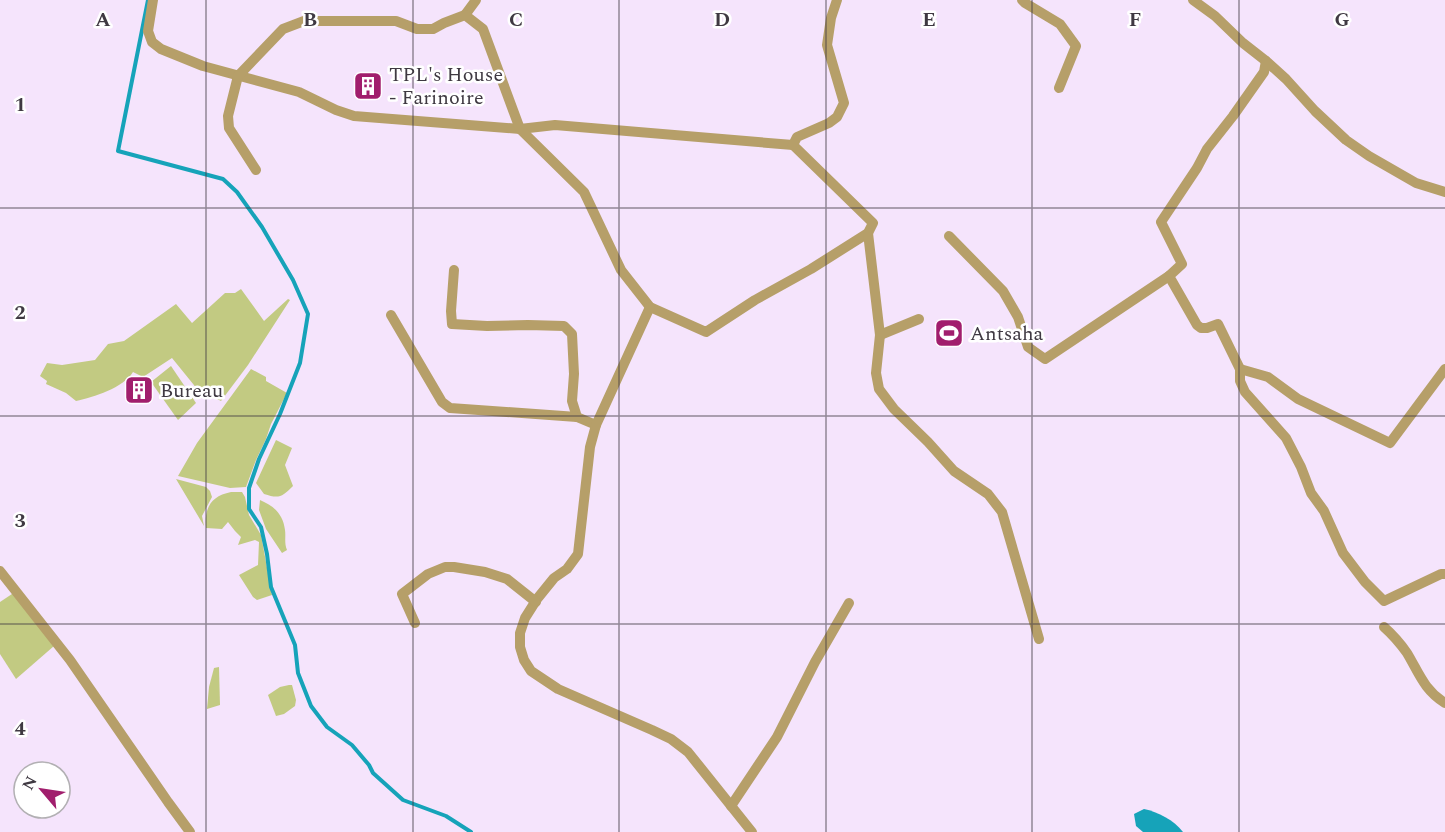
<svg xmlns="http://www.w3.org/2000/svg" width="1445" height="832" viewBox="0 0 1445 832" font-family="Spectral,serif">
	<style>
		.green { fill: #c2ca82 }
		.water { fill: #16a3b9 }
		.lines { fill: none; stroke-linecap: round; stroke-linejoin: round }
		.stream { stroke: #16a3b9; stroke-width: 4 }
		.minor { stroke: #b69f69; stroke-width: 10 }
		.grid { fill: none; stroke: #3f3942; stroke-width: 1.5; stroke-opacity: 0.55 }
		.labels { text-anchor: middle; stroke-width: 5; stroke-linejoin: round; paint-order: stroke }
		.poi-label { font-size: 20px; fill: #3f3942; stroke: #fff; text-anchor: start }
		.grid-label { font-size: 20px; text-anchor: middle; font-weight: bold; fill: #3f3942; stroke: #fff; stroke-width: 5; stroke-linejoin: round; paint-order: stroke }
	</style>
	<rect width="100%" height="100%" fill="#f5e4fc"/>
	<g class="green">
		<path d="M241,289L264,321L288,299L290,300L248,365L221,401L205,393L202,395L172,358L143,377L133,372C123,388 94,397 76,401L66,393L46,384L47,381L40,376L47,363L62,365L95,360L108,344L124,341L176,304L192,323L225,293H235Z"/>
		<path d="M171,366L196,403L178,420L151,382Z"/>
		<path d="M251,369L266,377V381L287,393L271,424L266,439L256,460L246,487L230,488L178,476L197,443Z"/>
		<path d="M276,440L292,448L285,465L293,486C282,497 279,499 264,494L256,483Z"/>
		<path d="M176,479L206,487L210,491L212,497L202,516L204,526Z"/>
		<path d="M231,492H242L245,497L249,515L261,535L272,595L257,600L253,597L239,575L258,565L259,542L255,540L238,545L241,537L235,531L228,522L222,529L206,528C204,508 211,496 231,492Z"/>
		<path d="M260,500C274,506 283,514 285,530C286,537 284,543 287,550L282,553L266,529L259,510Z"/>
		<path d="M15,592L54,646L16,679L0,654V602Z"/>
		<path d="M219,667L220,705L207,709L209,687L214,668Z"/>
		<path d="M289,685H292L296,700L295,706L284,714L276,716L268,695L280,687Z"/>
	</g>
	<g class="water">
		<path d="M950,321L955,323L960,336V340L948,347L944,345L937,331L938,326Z"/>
		<path d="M1144,809C1158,812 1174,820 1183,832H1143L1136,826L1134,814Z"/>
	</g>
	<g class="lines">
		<path class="stream" d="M148,0L118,151L223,179L237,192L262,227L293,280L308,314L300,363L280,414L259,459L249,488V509L261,527L267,554L271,587L295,645L298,673L311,706L327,727L352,745L369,765L373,773L403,800L446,816L471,832"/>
		<g class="minor">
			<path d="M153,0L148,31L152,42L161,49L203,66L299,92L336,110L354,116L520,129L555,125L793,145"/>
			<path d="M1022,0L1025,3L1060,24L1076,46L1059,88"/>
			<path d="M1193,0L1215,16L1243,43L1266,61L1286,79L1315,111L1346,140L1369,156L1416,183L1445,192"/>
			<path d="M465,15L476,0"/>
			<path d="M1266,61L1264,72L1233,116L1207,149L1197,168L1161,222L1182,264L1169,276L1197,325L1201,328H1207L1218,324L1240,369V381L1245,392L1286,438L1301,467L1311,493L1324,511L1343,553L1365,582L1384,601L1441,574H1445"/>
			<path d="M256,170L229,128L228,116L238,76L283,29L304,21H396L417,29H433L444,23L465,15L483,29L520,129L584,192L621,270L650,307L706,332L755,300L811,269L868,233L873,223L793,145L797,137L829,123L837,117L844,103L827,45L831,18L837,0"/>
			<path d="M868,233L880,335L876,373L879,389L894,409L928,442L954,471L988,494L1002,512L1039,639"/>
			<path d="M949,236L1003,291L1018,317L1028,347L1045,359L1169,276"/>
			<path d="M454,270L451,311L452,324L487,326L528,325L564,326L572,334L574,374L572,401L577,417L596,425"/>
			<path d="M650,307L596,425L590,447L578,554L567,569L554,578L537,599L525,618L520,633V647L524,660L531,671L558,689L652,730L671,739L688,752L752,832"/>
			<path d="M391,315L442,402L450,408L577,417"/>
			<path d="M880,335L919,319"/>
			<path d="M1240,369L1268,377L1298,399L1390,443L1445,369"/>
			<path d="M0,571L70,660L168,802L190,832"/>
			<path d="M415,623L402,594L428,574L445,567H454L485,572L507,579L536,602"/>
			<path d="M1384,627C1393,635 1400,643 1407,653C1419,673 1424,690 1445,703"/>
			<path d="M731,806L777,737L815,662L849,603"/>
		</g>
	</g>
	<path class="grid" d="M206,0V832M413,0V832M619,0V832M826,0V832M1032,0V832M1239,0V832M0,208H1445M0,416H1445M0,624H1445"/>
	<defs>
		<g id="building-square" transform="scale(1.5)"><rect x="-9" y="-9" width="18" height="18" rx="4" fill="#a11e6d" stroke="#fff"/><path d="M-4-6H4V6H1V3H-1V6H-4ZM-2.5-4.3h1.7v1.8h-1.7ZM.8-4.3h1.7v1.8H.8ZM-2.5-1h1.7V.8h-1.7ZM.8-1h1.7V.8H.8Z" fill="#fff"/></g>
		<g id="stadium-square" transform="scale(1.5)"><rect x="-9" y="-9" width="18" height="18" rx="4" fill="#a11e6d" stroke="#fff"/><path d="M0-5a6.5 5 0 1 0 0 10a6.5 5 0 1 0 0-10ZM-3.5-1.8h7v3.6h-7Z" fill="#fff"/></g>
	</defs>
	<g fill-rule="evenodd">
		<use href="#building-square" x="368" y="86"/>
		<use href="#stadium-square" x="949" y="333"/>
		<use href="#building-square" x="139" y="390"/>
	</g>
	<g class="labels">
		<g class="poi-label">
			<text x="389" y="81">TPL's House<tspan x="389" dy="23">- Farinoire</tspan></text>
			<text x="970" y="340">Antsaha</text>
			<text x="160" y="397">Bureau</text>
		</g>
	</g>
	<g class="grid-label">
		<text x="103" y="26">A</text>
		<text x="310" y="26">B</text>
		<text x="516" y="26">C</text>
		<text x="722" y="26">D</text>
		<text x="929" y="26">E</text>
		<text x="1135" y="26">F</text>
		<text x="1342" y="26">G</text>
		<text x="20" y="111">1</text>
		<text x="20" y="319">2</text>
		<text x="20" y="527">3</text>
		<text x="20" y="735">4</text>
	</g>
	<g transform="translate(42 790) rotate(299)"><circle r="28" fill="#ffffff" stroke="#b2b0b3" stroke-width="1.5"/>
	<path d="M0-4.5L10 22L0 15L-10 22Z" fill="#a11e6d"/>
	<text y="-9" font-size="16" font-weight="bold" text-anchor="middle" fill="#3f3942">N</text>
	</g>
</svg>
